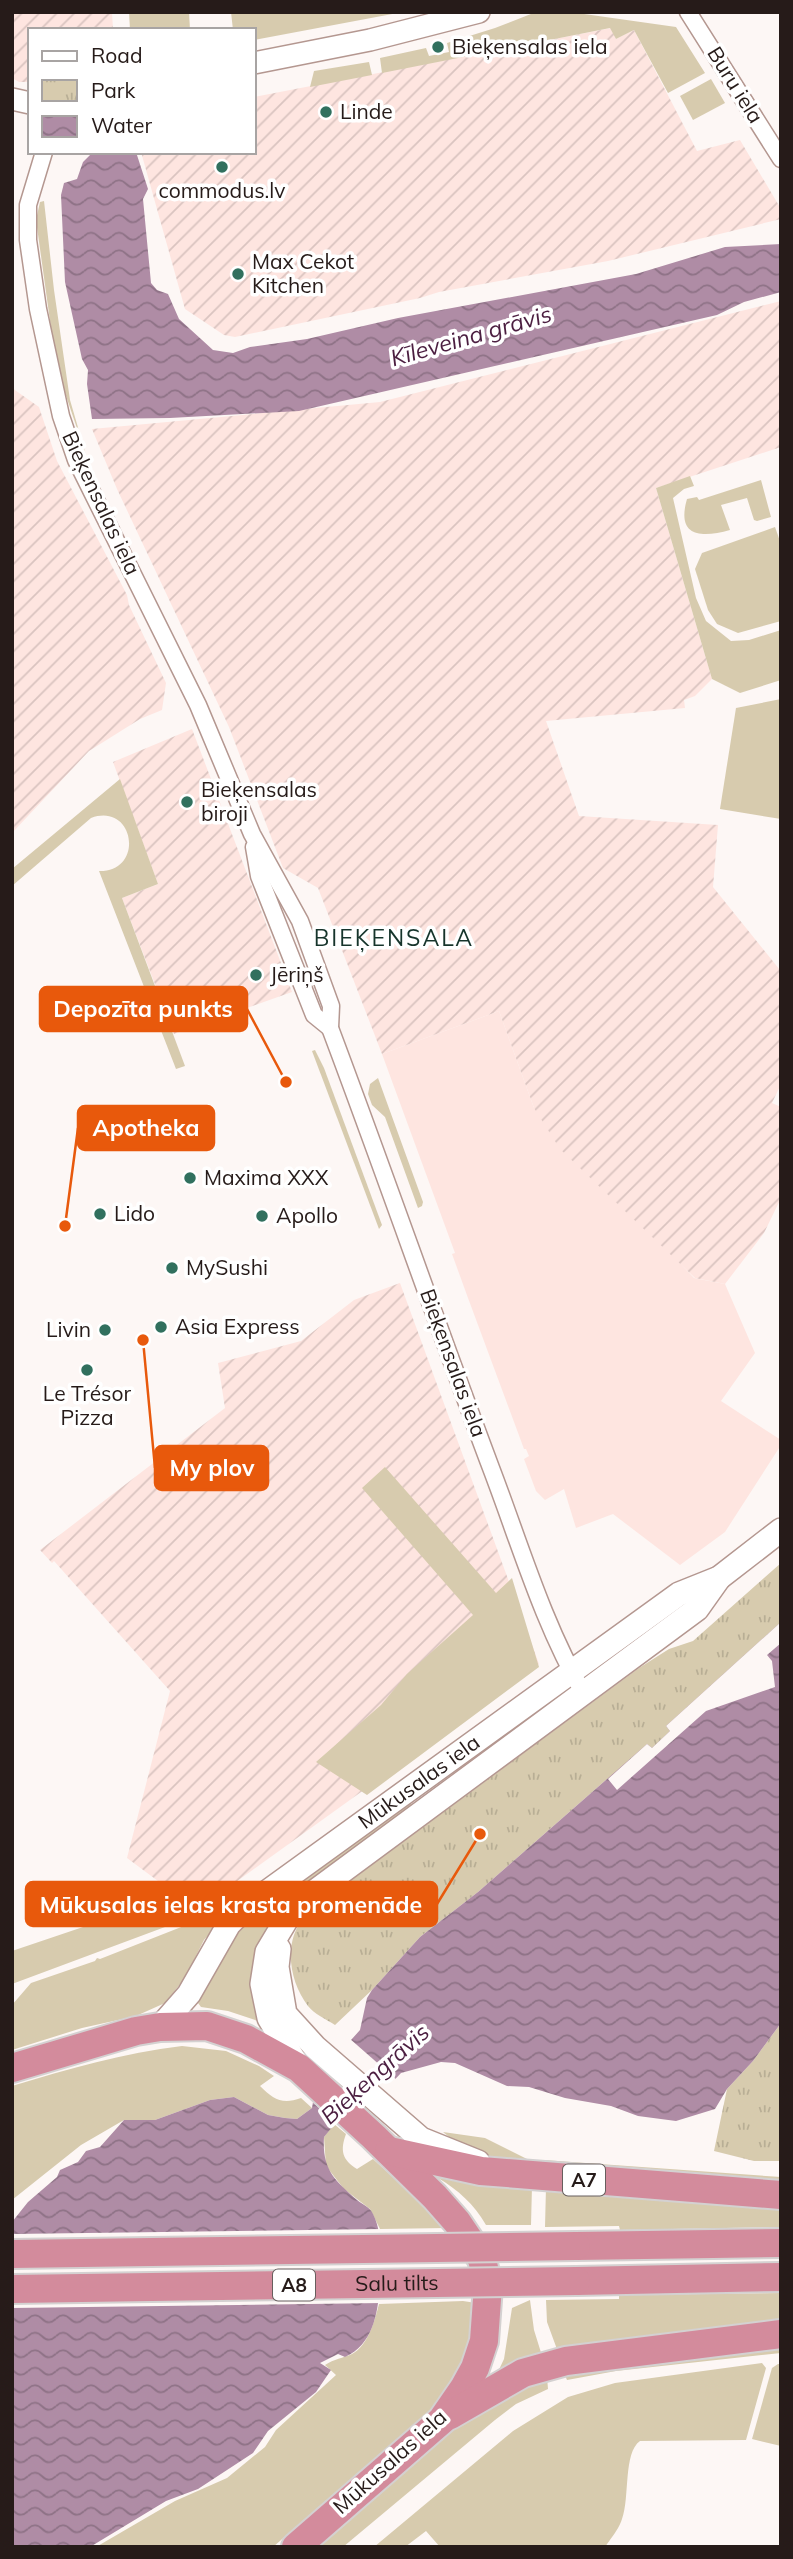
<svg xmlns="http://www.w3.org/2000/svg" width="793" height="2559" viewBox="0 0 793 2559" font-family="Mulish,sans-serif">
	<style>
		.built { fill: #fee5e0 }
		.industrial { fill: url(#industrial-furrows) }
		.grass { fill: #d7cbae }
		.park { fill: url(#park-tufts) }
		.water { fill: url(#water-waves) }
		.pier { fill: #fdf7f5 }
		.lines { fill: none; stroke-linecap: round; stroke-linejoin: round }
		.minor-casing { stroke: #b49790; stroke-width: 19 }
		.tertiary-casing { stroke: #b49790; stroke-width: 24 }
		.secondary-casing { stroke: #b49790; stroke-width: 26 }
		.trunk-casing { stroke: #d4d1d1; stroke-width: 32 }
		.minor { stroke: #fff; stroke-width: 16 }
		.tertiary { stroke: #fff; stroke-width: 21 }
		.secondary { stroke: #fff; stroke-width: 23 }
		.trunk { stroke: #d38b9c; stroke-width: 28 }
		.trunk-bridge-casing { stroke: #d4d1d1; stroke-width: 32; stroke-linecap: butt }
		.trunk-bridge { stroke: #d38b9c; stroke-width: 28 }
		.poi-dot { fill: #31705e; stroke: #fff; stroke-width: 2.5 }
		.labels { text-anchor: middle; stroke-width: 7; stroke-linejoin: round; paint-order: stroke }
		.shield { fill: #fff; stroke: #675f5e; stroke-width: 2 }
		.shield-label { font-size: 19px; font-weight: bold; fill: #261b19 }
		.poi-label { font-size: 21px; fill: #261b19; stroke: #fff; text-anchor: start }
		.street-label { font-size: 21px; fill: #261b19; stroke: #fff }
		.water-label { font-size: 23px; font-style: italic; fill: #4b1e40; stroke: #fff }
		.neighbourhood-label { font-size: 23px; letter-spacing: 2px; fill: #16342b; stroke: #fff }
		.leader { fill: none; stroke: #e8590c; stroke-width: 2.5 }
		.callout-dot { fill: #e8590c; stroke: #fff; stroke-width: 2.5 }
		.callout { fill: #e8590c; stroke: #e8590c; stroke-width: 2.5 }
		.callout-label { font-size: 23px; text-anchor: middle; font-weight: bold; fill: #fff }
	</style>
	<defs>
		<pattern id="industrial-furrows" width="10" height="10" patternUnits="userSpaceOnUse" patternTransform="scale(1.75)"><rect width="10" height="10" fill="#fee5e0"/><path d="M-1 1l2-2M0 10L10 0M9 11l2-2" fill="none" stroke="#dac4c0"/></pattern>
		<pattern id="park-tufts" width="24" height="20" patternUnits="userSpaceOnUse" patternTransform="scale(1.75)"><rect width="24" height="20" fill="#d7cbae"/><path d="M3 7l-1-3M5 7V3M7 7l1-3M15 17l-1-3M17 17v-4M19 17l1-3" fill="none" stroke="#b8ae95"/></pattern>
		<pattern id="water-waves" width="16" height="10" patternUnits="userSpaceOnUse" patternTransform="scale(1.75)"><rect width="16" height="10" fill="#af8ca5"/><path d="M0 5q4-4 8 0t8 0" fill="none" stroke="#8e7286"/></pattern>
	</defs>
	<rect width="100%" height="100%" fill="#fdf7f5"/>
	<path class="built" d="M499,1011L534,1108L694,1278L725,1284L755,1353L721,1401L781,1440V1445L725,1532L680,1565L613,1514L576,1528L564,1489L545,1500L536,1491L524,1459L529,1456L526,1449H524L468,1298L452,1254L455,1253L382,1054Z"/>
	<g class="industrial">
		<path d="M12,12H112L113,30H30V82H19L12,78Z"/>
		<path d="M611,28L616,39L634,30L697,151L740,140L781,209V219L608,261L439,292L420,298L235,337L224,335L185,309L141,152H254V97Z"/>
		<path d="M781,301V447L656,488L712,679L695,696L684,700L685,708L546,721L579,816L718,825L713,887L780,970L781,1084L772,1103L781,1107V1198L764,1233L725,1284L695,1278L560,1149L534,1108L499,1011L382,1054L318,888L283,868L229,727L117,489L92,429L380,402Z"/>
		<path d="M12,388L39,407L57,461L127,595L129,605L166,683L162,710L140,719L89,751L12,833Z"/>
		<path d="M192,729L292,992L174,1034L122,898L158,884L113,762Z"/>
		<path d="M400,1283L539,1664L197,1910L127,1858L170,1691L54,1561L52,1563L40,1550L225,1408L218,1363L301,1341L354,1300Z"/>
	</g>
	<g class="grass">
		<path d="M129,12H189L190,30H130Z"/>
		<path d="M231,12H403L254,40V30H233Z"/>
		<path d="M536,12H570L676,27L705,73L668,93L634,30L616,39L610,28L382,73L380,58L426,48L429,56L449,52L447,43L495,28Z"/>
		<path d="M369,62L372,75L310,87L314,71Z"/>
		<path d="M711,79L725,103L693,120L680,96Z"/>
		<path d="M44,201L54,290L70,400L86,455L61,381L52,335L36,220L40,202Z"/>
		<path d="M690,476L694,486L684,489L673,498L696,598L706,621L731,641L749,640L781,630V680L740,693L712,679L656,488Z"/>
		<path d="M761,480L771,517L757,521L754,520L747,498L721,505L730,530C701,538 676,537 687,499L697,497L699,500Z"/>
		<path d="M775,527L781,544V621L738,633L717,624L708,610L695,569L702,553Z"/>
		<path d="M781,699V819L720,809L736,708Z"/>
		<path d="M120,779L158,884L122,898L185,1066L176,1069L99,871C145,872 135,802 91,818L12,886V869Z"/>
		<path d="M315,1050L324,1068L382,1225L379,1229L312,1051Z"/>
		<path d="M378,1078L423,1202L422,1206L418,1208L385,1117L372,1105L368,1094L370,1084Z"/>
		<path d="M385,1467L496,1593L512,1578L539,1667L367,1795L316,1762L381,1705L407,1674L473,1615L362,1488Z"/>
		<path d="M408,1800L413,1807L284,1904L278,1912L264,2023L228,2011L201,2007L198,2003L219,1961L246,1921Z"/>
		<path d="M250,1884L251,1886L204,1940L185,1978L165,2003L136,2016L82,2028L12,2050V2005L31,1983L95,1961L97,1958L100,1959L199,1920Z"/>
		<path d="M141,1894L170,1910L171,1917L165,1927L12,1984V1951L86,1926L98,1917L106,1900Z"/>
		<path d="M182,2046L226,2051L259,2066L274,2076L260,2086C273,2099 282,2105 301,2098L312,2108L297,2119L285,2118L268,2115L234,2097L210,2100L155,2120H124L81,2145L12,2200V2086C68,2069 124,2053 182,2046Z"/>
		<path d="M334,2124L346,2134C340,2150 342,2160 357,2169L373,2159L448,2228L380,2229L370,2209L344,2189L326,2166L324,2137Z"/>
		<path d="M443,2132L485,2138L531,2161L508,2164L453,2140Z"/>
		<path d="M544,2160L781,2177V2185L544,2168Z"/>
		<path d="M438,2178L532,2186L531,2225H486C474,2204 458,2190 438,2178Z"/>
		<path d="M546,2187L781,2204V2227L620,2230L619,2226L545,2227Z"/>
		<path d="M781,2293V2326L558,2352L547,2322L546,2300L619,2299V2295Z"/>
		<path d="M530,2300L534,2330L543,2359L496,2376L504,2359L512,2308Z"/>
		<path d="M463,2301L476,2303L472,2349L443,2399L273,2547H96L175,2501L227,2478L265,2447L276,2430L336,2375L325,2365C334,2359 343,2358 352,2354C368,2346 375,2320 379,2304Z"/>
		<path d="M781,2346V2353L616,2371L567,2380L564,2373Z"/>
		<path d="M762,2363L766,2368L746,2440L640,2441C623,2453 630,2498 622,2519C619,2529 611,2538 605,2547H440L426,2531L405,2547H374L513,2431L568,2397L615,2383Z"/>
		<path d="M778,2364H781V2446L752,2439L772,2368Z"/>
		<path d="M547,2377L548,2389L516,2404L495,2420L343,2547H316L459,2425L488,2405Z"/>
	</g>
	<g class="park">
		<path d="M781,1563V1643L775,1687L607,1779L478,1892L420,1937L372,1990L335,2025C326,2019 314,2014 308,2006C291,1984 284,1949 299,1924C306,1913 318,1906 327,1898L639,1668L669,1649L693,1641Z"/>
		<path d="M781,2023V2161H754L714,2151L727,2089L753,2061Z"/>
	</g>
	<g class="water">
		<path d="M93,152H136L148,189L143,199L151,283L157,290L168,294L179,319L213,350L233,353L250,347L307,339L398,318L636,274L725,247L781,244V292L744,302L717,315L299,411L170,418L92,419L87,384L88,370L82,359L65,282L61,195L64,183L77,179L83,162Z"/>
		<path d="M781,1622V2023L753,2061L727,2089L715,2109L676,2121L638,2116L611,2106L565,2098L529,2087L507,2086L455,2063L441,2062L401,2073L367,2109L338,2120L324,2137C322,2169 334,2180 357,2200C363,2205 370,2207 373,2214C381,2230 380,2245 380,2262C380,2294 380,2342 345,2357L338,2354L320,2363L331,2370L316,2392L268,2431L253,2453L198,2489L166,2501L90,2547H12V2222L28,2202L57,2177L60,2170L78,2162L86,2151L100,2147L124,2120H155L210,2100L234,2097L268,2115L285,2118L297,2119L312,2108L317,2078L360,2030L367,1998L372,1990L420,1937L478,1892L647,1744L652,1748L670,1731L666,1726Z"/>
	</g>
	<g class="pier">
		<path d="M781,1622V1643L767,1655L772,1661L775,1687L706,1711L617,1790L608,1779L647,1744L652,1748L670,1731L666,1726Z"/>
		<path d="M349,2038L398,2081L369,2112L353,2121L338,2125L310,2100L314,2077Z"/>
		<path d="M383,2229L382,2303L12,2308V2234Z"/>
	</g>
	<g class="lines">
		<g class="minor-casing">
			<g id="minor">
				<path d="M688,12L781,159"/>
				<path d="M44,152L28,205V240L38,309L61,416L76,460L198,705L252,834L300,921L331,1006L330,1028C385,1174 436,1322 491,1468C520,1544 543,1624 584,1694"/>
				<path d="M254,847L259,876L314,1015L330,1028"/>
			</g>
		</g>
		<g class="tertiary-casing">
			<g id="tertiary">
				<path d="M254,63L370,40L479,12"/>
				<path d="M12,99L30,103"/>
			</g>
		</g>
		<g class="secondary-casing">
			<g id="secondary">
				<path d="M279,1949L277,1967L285,2014L315,2047L421,2139L478,2162"/>
				<path id="s1" d="M160,2027L189,1994L229,1924L245,1908L679,1594L719,1578L781,1530"/>
				<path d="M299,2068L269,2018L262,1984L267,1952L288,1917L302,1901L697,1609L719,1578"/>
			</g>
		</g>
		<g class="trunk-casing">
			<g id="trunk">
				<path d="M12,2068L136,2031L160,2027L207,2026L246,2039L299,2068L374,2137L435,2197L457,2222L482,2259L488,2286L484,2341L475,2368L464,2388L442,2420L296,2547"/>
				<path d="M389,2151L481,2171L781,2195"/>
				<path d="M576,2246L781,2243"/>
				<path d="M576,2281L781,2277"/>
				<path d="M450,2415L523,2373L566,2361L781,2334"/>
			</g>
		</g>
		<use href="#minor" class="minor"/>
		<use href="#tertiary" class="tertiary"/>
		<use href="#secondary" class="secondary"/>
		<use href="#trunk" class="trunk"/>
		<g class="trunk-bridge-casing">
			<g id="trunk-bridge">
				<path d="M12,2254L576,2246"/>
				<path id="s2" d="M12,2289L576,2281"/>
			</g>
		</g>
		<use href="#trunk-bridge" class="trunk-bridge"/>
	</g>
	<g class="poi-dot">
		<circle cx="438" cy="47" r="7"/>
		<circle cx="326" cy="112" r="7"/>
		<circle cx="222" cy="167" r="7"/>
		<circle cx="238" cy="274" r="7"/>
		<circle cx="187" cy="802" r="7"/>
		<circle cx="256" cy="975" r="7"/>
		<circle cx="190" cy="1178" r="7"/>
		<circle cx="100" cy="1214" r="7"/>
		<circle cx="262" cy="1216" r="7"/>
		<circle cx="172" cy="1268" r="7"/>
		<circle cx="161" cy="1327" r="7"/>
		<circle cx="105" cy="1330" r="7"/>
		<circle cx="87" cy="1370" r="7"/>
	</g>
	<g class="labels">
		<g class="shield">
			<rect x="563" y="2164.5" width="42" height="31" rx="5"/>
			<rect x="273" y="2269.5" width="42" height="31" rx="5"/>
		</g>
		<g class="shield-label">
			<text x="584" y="2187">A7</text>
			<text x="294" y="2292">A8</text>
		</g>
		<g class="poi-label">
			<text x="452" y="54">Bieķensalas iela</text>
			<text x="340" y="119">Linde</text>
			<text x="222" y="198" text-anchor="middle">commodus.lv</text>
			<text x="252" y="269">Max Cekot<tspan x="252" dy="24">Kitchen</tspan></text>
			<text x="201" y="797">Bieķensalas<tspan x="201" dy="24">biroji</tspan></text>
			<text x="270" y="982">Jēriņš</text>
			<text x="204" y="1185">Maxima XXX</text>
			<text x="114" y="1221">Lido</text>
			<text x="276" y="1223">Apollo</text>
			<text x="186" y="1275">MySushi</text>
			<text x="175" y="1334">Asia Express</text>
			<text x="91" y="1337" text-anchor="end">Livin</text>
			<text x="87" y="1401" text-anchor="middle">Le Trésor<tspan x="87" dy="24">Pizza</tspan></text>
		</g>
		<g class="street-label">
			<text transform="translate(735 85) rotate(58)" y="7">Buru iela</text>
			<text transform="translate(101 503) rotate(65)" y="7">Bieķensalas iela</text>
			<text transform="translate(453 1363) rotate(70)" y="7">Bieķensalas iela</text>
			<text dy="7" stroke="none"><textPath href="#s1" startOffset="362">Mūkusalas iela</textPath></text>
			<text dy="7" stroke="none"><textPath href="#s2" startOffset="385">Salu tilts</textPath></text>
			<text transform="translate(390 2462) rotate(-42)" y="7">Mūkusalas iela</text>
		</g>
		<g class="water-label">
			<text transform="translate(471 336) rotate(-16)" y="8">Kīleveina grāvis</text>
			<text transform="translate(375 2074) rotate(-42)" y="8">Bieķengrāvis</text>
		</g>
		<g class="neighbourhood-label">
			<text x="394" y="946">BIEĶENSALA</text>
		</g>
	</g>
	<path class="leader" d="M286 1082L247 1009M65 1226L78 1128M143 1340L155 1468M480 1834L437 1904"/>
	<g class="callout-dot">
		<circle cx="286" cy="1082" r="7"/>
		<circle cx="65" cy="1226" r="7"/>
		<circle cx="143" cy="1340" r="7"/>
		<circle cx="480" cy="1834" r="7"/>
	</g>
	<g class="callout">
		<rect x="40" y="987" width="207" height="44" rx="7"/>
		<rect x="78" y="1106" width="136" height="44" rx="7"/>
		<rect x="155" y="1446" width="113" height="44" rx="7"/>
		<rect x="26" y="1882" width="411" height="44" rx="7"/>
	</g>
	<g class="callout-label">
		<text x="143" y="1017">Depozīta punkts</text>
		<text x="146" y="1136">Apotheka</text>
		<text x="212" y="1476">My plov</text>
		<text x="231" y="1913">Mūkusalas ielas krasta promenāde</text>
	</g>
	<rect width="793" height="2559" fill="none" stroke="#261b19" stroke-width="28"/>
	<rect x="28" y="28" width="228" height="126" fill="#ffffff" stroke="#a8a4a3" stroke-width="2"/>
	<rect x="42" y="51" width="35" height="10" fill="#ffffff" stroke="#a8a4a3" stroke-width="2"/>
	<text x="91" y="63" font-size="21" fill="#261b19">Road</text>
	<rect x="42" y="80" width="35" height="21" fill="url(#park-tufts)" stroke="#a8a4a3" stroke-width="2"/>
	<text x="91" y="98" font-size="21" fill="#261b19">Park</text>
	<rect x="42" y="116" width="35" height="21" fill="url(#water-waves)" stroke="#a8a4a3" stroke-width="2"/>
	<text x="91" y="133" font-size="21" fill="#261b19">Water</text>
</svg>
